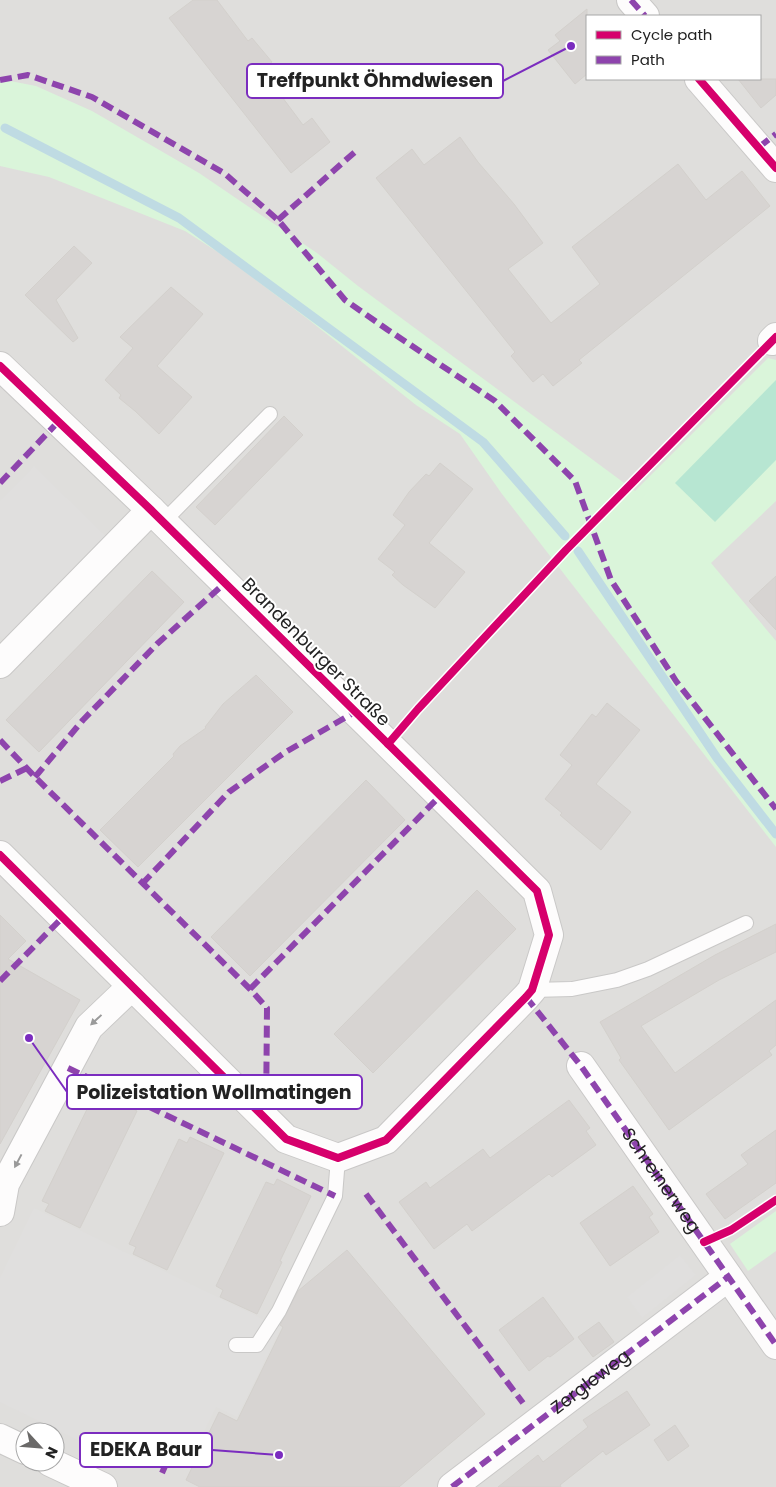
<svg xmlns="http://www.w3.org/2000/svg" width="776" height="1487" viewBox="0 0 776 1487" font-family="Poppins,sans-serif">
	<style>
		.residential { fill: #dfdedc; fill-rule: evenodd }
		.park { fill: #daf5da }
		.pitch { fill: #b7e6d2 }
		.parking { fill: #e0dfde }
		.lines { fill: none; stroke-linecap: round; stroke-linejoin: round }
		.stream { stroke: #bfdbe3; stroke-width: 9 }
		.building { fill: #d7d4d2; stroke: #d3d0cc }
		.lane-casing { stroke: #c9c8c7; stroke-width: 16 }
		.street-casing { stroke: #c9c8c7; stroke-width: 30 }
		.lane { stroke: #fdfcfc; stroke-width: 14 }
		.street { stroke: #fdfcfc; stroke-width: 28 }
		.quiet { stroke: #8e44ad; stroke-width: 6; stroke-dasharray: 12 6; stroke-linecap: butt }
		.cycleway-casing { stroke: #fff; stroke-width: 11 }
		.cycleway { stroke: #d6006c; stroke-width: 8 }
		.oneway { fill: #9a9a9a }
		.labels { text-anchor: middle; stroke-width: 4; stroke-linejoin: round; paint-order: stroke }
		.street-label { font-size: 18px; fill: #222; stroke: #fff }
		.leader { fill: none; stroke: #7b2cbf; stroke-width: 2 }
		.callout-dot { fill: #7b2cbf; stroke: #fff; stroke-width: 2 }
		.callout { fill: #fff; stroke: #7b2cbf; stroke-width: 2 }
		.callout-label { font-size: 19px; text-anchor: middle; font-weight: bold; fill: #222 }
	</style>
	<rect width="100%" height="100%" fill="#f0eeeb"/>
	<path class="residential" d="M0,0H776V1487H0ZM587,16H760V79H587ZM25,1432H55V1462H25Z"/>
	<g class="park">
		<path d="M0,79L36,86L92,111L199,173L317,253L358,286L635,491L768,358L776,360V501L711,563L776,641V847L502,494L460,434L416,405L309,320L224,256L185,231L49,177L0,166Z"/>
		<path d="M776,1211V1251L748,1271L730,1244Z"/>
	</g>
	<path class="pitch" d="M776,380V460L715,522L675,483Z"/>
	<g class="parking">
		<path d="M34,466L106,536L5,641L0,636V501Z"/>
		<path d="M34,1208L281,1328L237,1417L216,1407L185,1470L122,1440L113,1457L0,1402V1278Z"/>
		<path d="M680,1255L696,1275L642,1318L627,1297Z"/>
	</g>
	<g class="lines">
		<g class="stream">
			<path d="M5,128L179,218L483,442L565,536"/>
			<path d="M578,551L717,758L776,834"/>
		</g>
	</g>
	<g class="building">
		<path d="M193,0H217L248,41L252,38L272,62L262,70L303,125L312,118L330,142L291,173L169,18Z"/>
		<path d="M587,9V74L575,84L548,50L560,41L555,35Z"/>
		<path d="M738,79H776V95L761,108Z"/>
		<path d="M460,137L478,162L514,204L543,243L508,269L551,323L600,284L572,247L678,164L706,200L742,171L770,206L579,360L582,363L553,386L543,374L533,382L511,356L515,352L376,178L412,149L424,165Z"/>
		<path d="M74,246L92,263L56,300L78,338L73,342L25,295Z"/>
		<path d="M171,287L203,314L157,366L192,397L159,434L135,411L119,398L121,395L105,380L133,348L120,337Z"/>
		<path d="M284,416L303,435L215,525L196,507Z"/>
		<path d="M440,463L473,489L429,543L465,572L435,608L403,585L392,575L395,572L378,559L405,525L393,515L409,492L426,474L429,476Z"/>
		<path d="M152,571L184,602L39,752L6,720Z"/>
		<path d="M776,576V630L749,601Z"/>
		<path d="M256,675L293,712L138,867L100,830L174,756L173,754L180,746L206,728L205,727L223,704Z"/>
		<path d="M607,703L640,730L596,784L631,812L601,850L560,815L562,813L545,799L572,765L560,755L592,714L596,717Z"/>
		<path d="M366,780L405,820L250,976L211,937Z"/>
		<path d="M477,890L516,929L373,1073L334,1034Z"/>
		<path d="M0,915L26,941L8,959L80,1000L0,1144Z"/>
		<path d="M776,924V952L719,980L641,1026L675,1073L776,1000V1045L769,1051L772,1055L669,1130L619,1060L621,1058L600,1022L715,955Z"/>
		<path d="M103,1094L137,1111L80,1228L45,1211L49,1204L42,1201L93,1097L100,1100Z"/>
		<path d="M569,1100L590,1128L586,1131L596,1145L552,1177L549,1174L472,1231L467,1224L434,1249L399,1202L426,1182L430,1188L483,1149L490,1158Z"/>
		<path d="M776,1130V1183L725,1219L706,1194L748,1164L741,1155Z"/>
		<path d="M190,1137L224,1153L167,1270L133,1254L136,1247L129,1244L179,1139L187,1143Z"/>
		<path d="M277,1179L311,1196L280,1261L282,1262L257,1314L220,1297L223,1290L216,1286L266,1182L274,1185Z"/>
		<path d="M633,1186L653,1214L649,1217L659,1232L610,1266L580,1223Z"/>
		<path d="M347,1250L485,1414L399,1487H200L186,1480L219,1412L237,1421L283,1327L280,1325L298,1291Z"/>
		<path d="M543,1297L574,1339L550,1357L548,1356L529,1371L499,1330Z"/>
		<path d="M599,1322L614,1342L593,1357L578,1337Z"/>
		<path d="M627,1391L650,1425L606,1455L603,1451L560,1485L561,1487H498L538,1455L543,1462L588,1427L583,1420Z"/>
		<path d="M675,1425L689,1446L668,1461L654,1440Z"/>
	</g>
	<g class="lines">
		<g class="lane-casing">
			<g id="lane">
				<path d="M163,522L270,414"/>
				<path d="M532,990L572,989L617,980L648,969L746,923"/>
				<path d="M236,1345H257L279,1311L335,1196L338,1158"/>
			</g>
		</g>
		<g class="street-casing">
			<g id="street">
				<path d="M631,0L645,16"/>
				<path d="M699,79L776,168"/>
				<path d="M772,341L776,337"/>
				<path d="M0,366L151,510L537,891L549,935L532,990L526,997L386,1140L338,1158L286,1139L0,855"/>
				<path d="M0,664L151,510"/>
				<path d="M581,1066L776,1345"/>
				<path d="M0,1212L5,1184L89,1027L132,986"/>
				<path d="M0,1438L25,1450"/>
				<path d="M50,1462L103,1487"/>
				<path d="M452,1487L728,1277"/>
			</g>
		</g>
		<use href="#lane" class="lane"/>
		<use href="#street" class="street"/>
		<g class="quiet">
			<path d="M631,0L645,16"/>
			<path d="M0,80L28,75L92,97L224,173L278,220L345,300L388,330L495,401L575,481L611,580L676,681L776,809"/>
			<path d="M759,147L776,134"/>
			<path d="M278,220L356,151"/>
			<path d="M0,483L58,422"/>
			<path d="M0,740L35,777L250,989L267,1008L266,1118"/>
			<path d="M35,777L83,720L157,644L225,583"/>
			<path d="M0,781L27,768"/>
			<path d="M142,884L229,792L284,753L355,712"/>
			<path d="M0,981L63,917"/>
			<path d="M250,989L440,796"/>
			<path id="s1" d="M526,997L581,1066L776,1345"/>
			<path d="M68,1068L335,1196"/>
			<path d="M366,1194L523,1403"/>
			<path d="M162,1473L173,1448"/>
			<path id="s2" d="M452,1487L728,1277"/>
		</g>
		<g class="cycleway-casing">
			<g id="cycleway">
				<path d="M699,79L776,168"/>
				<path d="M0,366L151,510L537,891L549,935L532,990L526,997L386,1140L338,1158L286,1139L0,855"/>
				<path d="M388,744L418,709L566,550L776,337"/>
				<path d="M704,1242L731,1230L776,1200"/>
			</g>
		</g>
		<use href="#cycleway" class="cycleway"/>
	</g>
	<defs><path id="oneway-solid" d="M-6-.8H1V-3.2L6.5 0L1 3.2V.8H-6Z" transform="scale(1.25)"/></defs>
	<g class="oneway">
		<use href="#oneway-solid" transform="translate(96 1020) rotate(137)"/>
		<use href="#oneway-solid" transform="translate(18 1161) rotate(118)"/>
	</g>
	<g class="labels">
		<g class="street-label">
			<text transform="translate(316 652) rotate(45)" y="6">Brandenburger Straße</text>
			<text dy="6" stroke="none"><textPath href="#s1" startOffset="228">Schreinerweg</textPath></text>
			<text dy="6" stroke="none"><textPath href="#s2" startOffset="174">Zergleweg</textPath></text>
		</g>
	</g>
	<path class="leader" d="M571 46L503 81M29 1038L67 1092M279 1455L212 1450"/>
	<g class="callout-dot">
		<circle cx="571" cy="46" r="5"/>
		<circle cx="29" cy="1038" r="5"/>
		<circle cx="279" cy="1455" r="5"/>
	</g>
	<g class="callout">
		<rect x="247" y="64" width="256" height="34" rx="5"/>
		<rect x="67" y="1075" width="295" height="34" rx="5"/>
		<rect x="80" y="1433" width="132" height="34" rx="5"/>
	</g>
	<g class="callout-label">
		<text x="375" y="87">Treffpunkt Öhmdwiesen</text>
		<text x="214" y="1099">Polizeistation Wollmatingen</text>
		<text x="146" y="1456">EDEKA Baur</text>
	</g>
	<rect x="586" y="15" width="175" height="65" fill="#ffffff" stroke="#a7a7a7"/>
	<rect x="596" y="31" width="25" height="8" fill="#d6006c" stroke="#a7a7a7"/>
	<text x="631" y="40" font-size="15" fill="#222222">Cycle path</text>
	<rect x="596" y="56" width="25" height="8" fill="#8e44ad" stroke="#a7a7a7"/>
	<text x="631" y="65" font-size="15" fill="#222222">Path</text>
	<g transform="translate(40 1447) rotate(116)"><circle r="24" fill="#ffffff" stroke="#a7a7a7"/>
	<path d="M0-4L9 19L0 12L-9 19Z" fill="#6a6968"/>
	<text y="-8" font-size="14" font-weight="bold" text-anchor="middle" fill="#222222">N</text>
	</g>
</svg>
